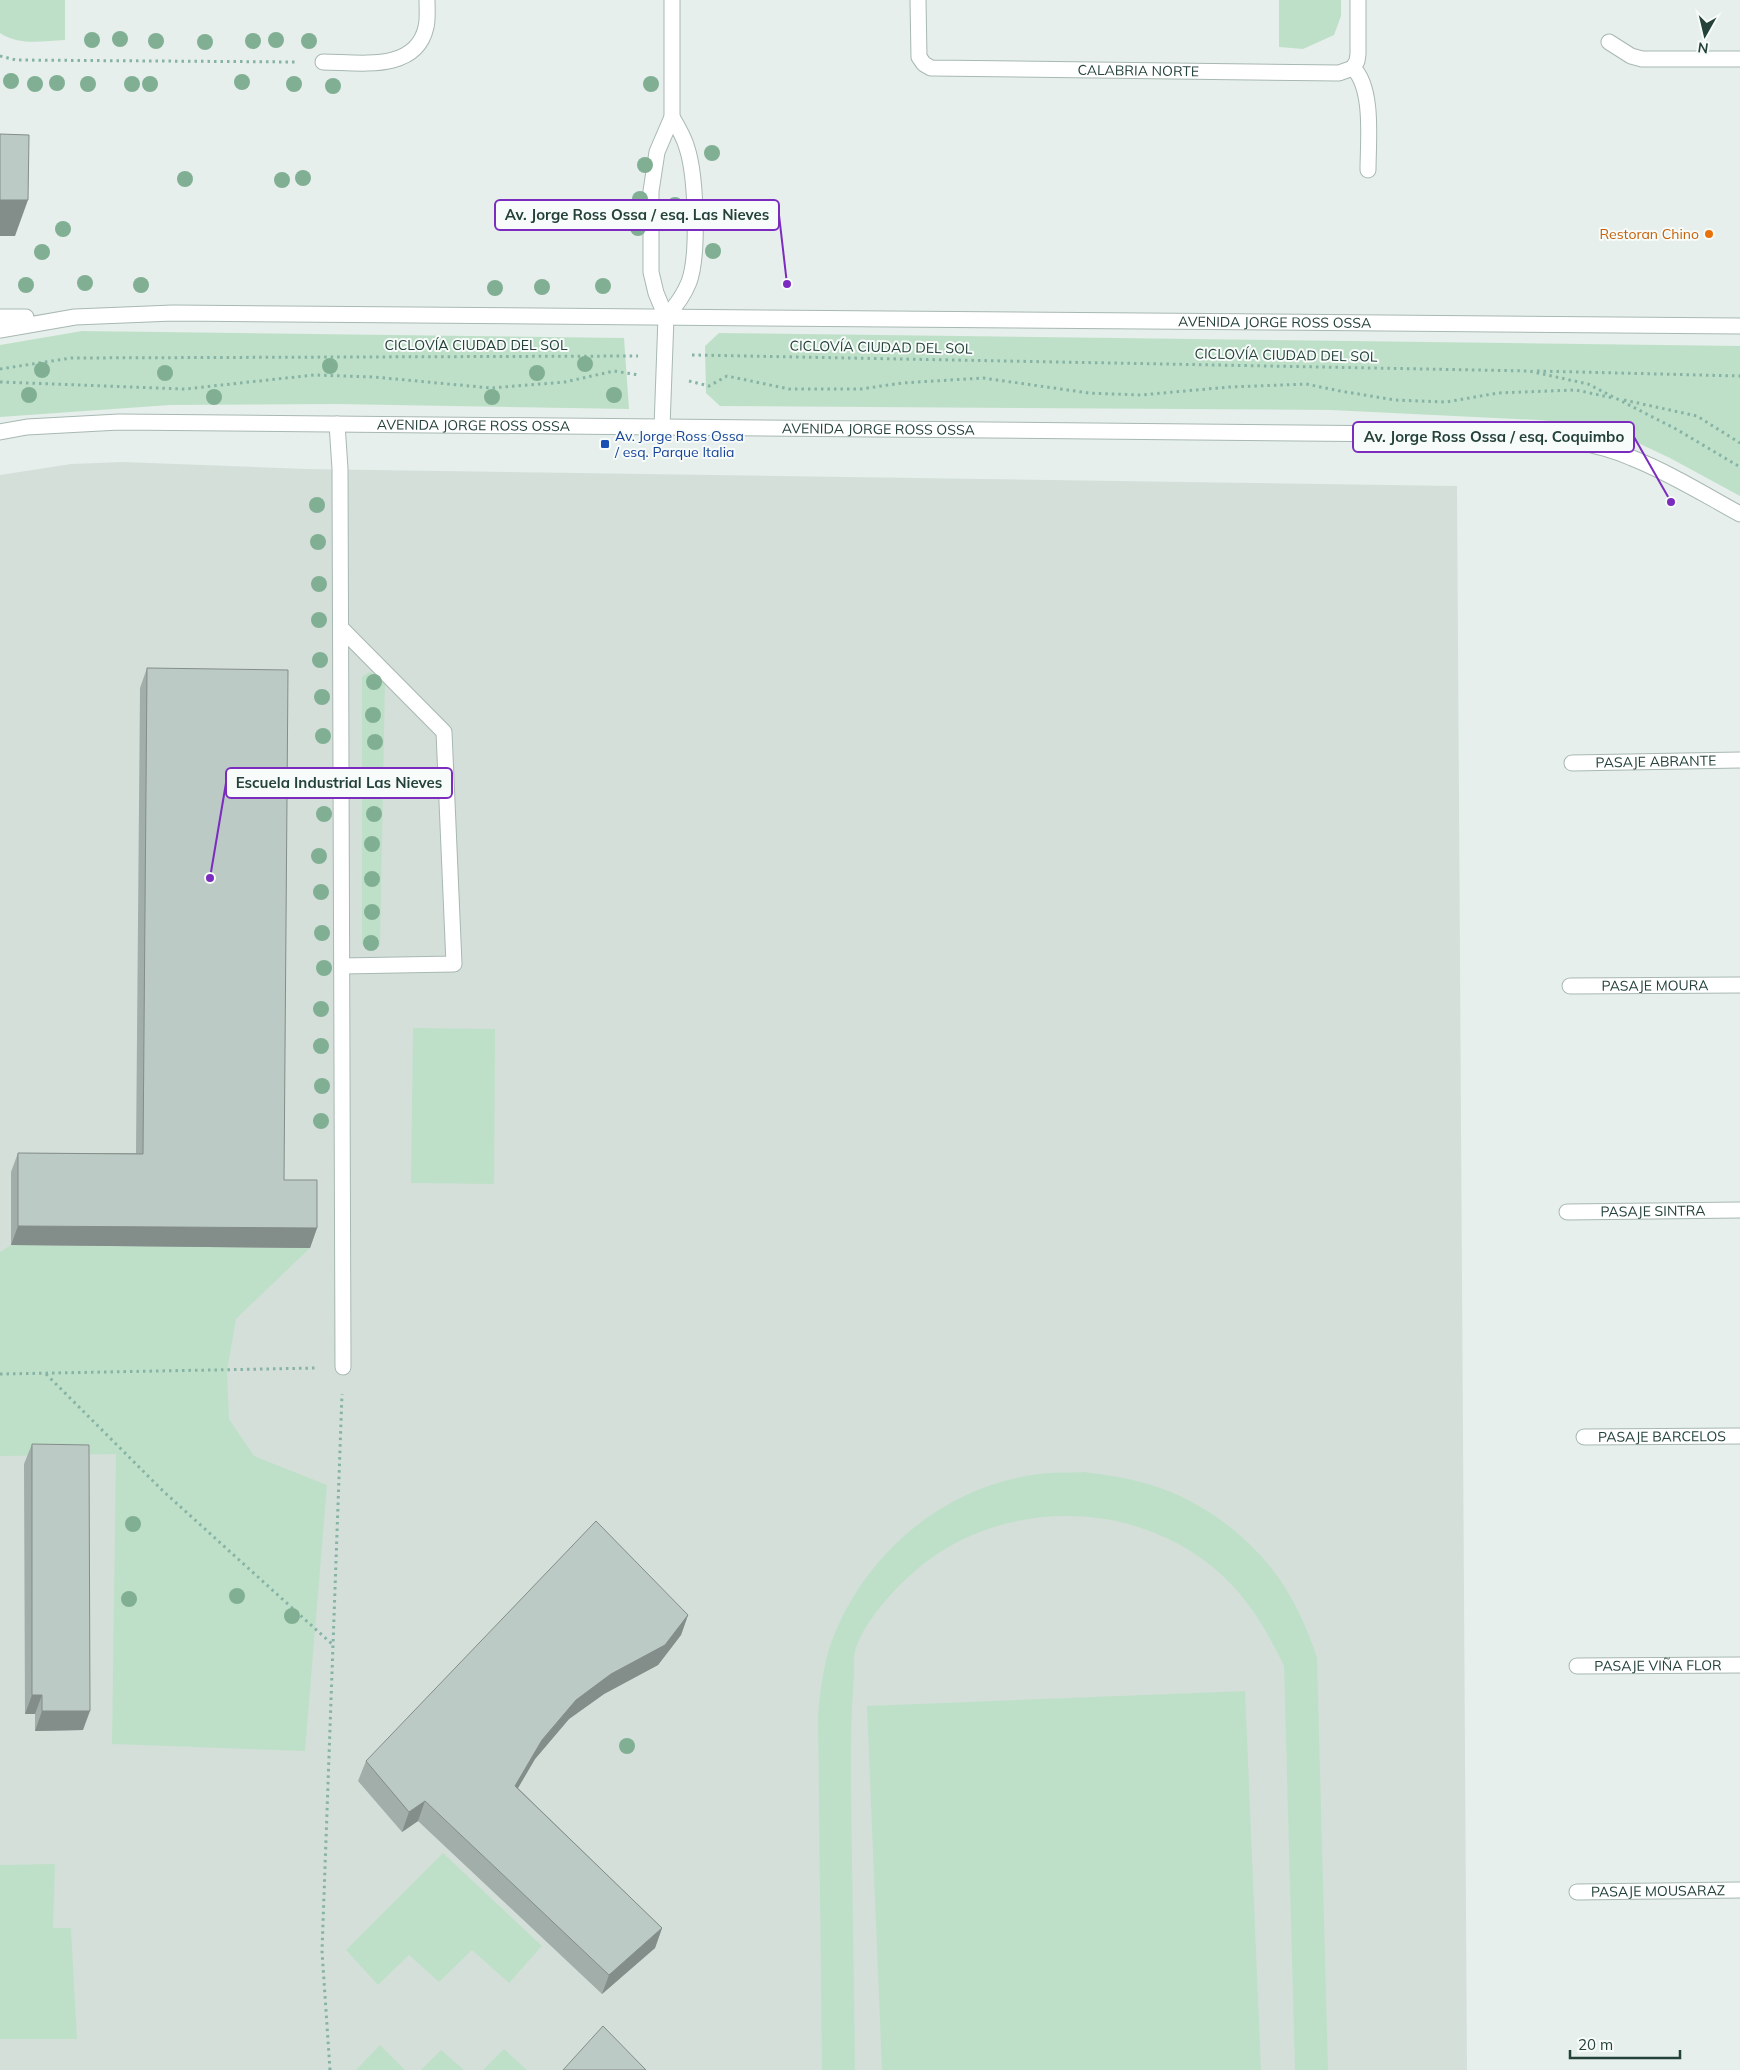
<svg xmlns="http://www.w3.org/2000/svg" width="1740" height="2070" viewBox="0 0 1740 2070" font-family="Mulish,sans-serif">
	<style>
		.built { fill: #d4dfda }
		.green { fill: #bfe0c8 }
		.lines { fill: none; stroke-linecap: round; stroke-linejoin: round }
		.minor-casing { stroke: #a8b8b2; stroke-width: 17 }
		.path { stroke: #86b3a5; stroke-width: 3; stroke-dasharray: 2.5 4; stroke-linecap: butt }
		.minor { stroke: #fff; stroke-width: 15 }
		.tree { fill: #80af93 }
		.wall { fill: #a1aea9 }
		.shaded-wall { fill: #838d89 }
		.building { fill: #bbcac4; stroke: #838d89 }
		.food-dot { fill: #e8710a; stroke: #f7fbf9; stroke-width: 2 }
		.transit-dot { fill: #1a4fb4; stroke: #f7fbf9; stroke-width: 2 }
		.labels { text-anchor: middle; stroke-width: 4; stroke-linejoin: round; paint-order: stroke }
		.street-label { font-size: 14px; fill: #24423a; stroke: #f7fbf9 }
		.food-label { font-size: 14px; fill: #c56008; stroke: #f7fbf9; text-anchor: end }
		.transit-label { font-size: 14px; fill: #164399; stroke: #f7fbf9; text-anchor: start }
		.leader { fill: none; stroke: #7b2cbf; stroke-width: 2 }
		.callout-dot { fill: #7b2cbf; stroke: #f7fbf9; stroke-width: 2 }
		.callout { fill: #f7fbf9; stroke: #7b2cbf; stroke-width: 2 }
		.callout-label { font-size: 15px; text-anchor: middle; font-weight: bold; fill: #24423a }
	</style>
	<rect width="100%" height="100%" fill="#e6efeb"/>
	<path class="built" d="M123,462L306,469L1457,486L1467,2070H0V475L71,464Z"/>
	<g class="green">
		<path d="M0,0H65V40C43,41 19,46 0,33Z"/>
		<path d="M1279,0H1341V16L1334,35L1303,49L1279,47Z"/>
		<path d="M82,331L624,338L629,409L336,404L170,405L0,417V345Z"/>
		<path d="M719,333L1740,346V496L1670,458L1602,426L1539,420L1331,410L720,406L706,393L705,346Z"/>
		<path d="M369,672L378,675L385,683L380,946L369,950L362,944V677Z"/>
		<path d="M413,1028L495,1029L494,1184L411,1183Z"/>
		<path d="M11,1245L310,1248L236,1319L227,1371L229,1419L254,1456L327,1485L305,1751L112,1744L116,1454L0,1456V1252Z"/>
		<path d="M1084,1472C1107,1475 1129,1478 1151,1485C1206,1501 1261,1545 1289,1594C1301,1614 1309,1635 1317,1657L1328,2070H1295L1284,1666C1268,1633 1251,1603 1225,1578C1145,1501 1013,1496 926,1562C901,1581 866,1618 856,1648C853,1656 854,1668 854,1677C851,1711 851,1745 851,1779C852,1876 854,1973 855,2070H822L818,1717C820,1692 823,1666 831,1643C865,1551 950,1480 1050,1473C1061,1472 1072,1473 1084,1472Z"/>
		<path d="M1245,1691L1261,2070H882L867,1706Z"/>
		<path d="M443,1853L542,1946L509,1983L472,1950L439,1982L409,1955L378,1985L346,1950Z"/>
		<path d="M55,1864L53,1928H71L77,2039H0V1865Z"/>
		<path d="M380,2045L405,2070H356Z"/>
		<path d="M504,2049L527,2070H483Z"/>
		<path d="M441,2050L464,2070H421Z"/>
	</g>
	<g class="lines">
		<g class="minor-casing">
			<g id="minor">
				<path id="s1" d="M918,0L919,57L924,64L931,68L1339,73L1353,68"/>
				<path d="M1609,42L1631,56L1642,59H1740"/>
				<path d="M323,62C358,62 416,73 426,27C428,19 427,9 427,0"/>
				<path d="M1353,68C1374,88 1368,142 1368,170"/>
				<path d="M1353,68L1357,61L1358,54V0"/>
				<path d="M0,317H26"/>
				<path d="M666,317C675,307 684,295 689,282C699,255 696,176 687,148C684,137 678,127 672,117"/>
				<path id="s2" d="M0,330L75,317L173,313L1740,326"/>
				<path d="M337,424L340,469L343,1367"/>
				<path d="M662,427L666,317L656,293L651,272V191L657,152L672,117V0"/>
				<path id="s3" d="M0,432L27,427L119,422L1520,435C1558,438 1597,443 1632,458C1670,473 1705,495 1740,514"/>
				<path d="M341,628L444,732L454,964L342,966"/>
				<path id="s4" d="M1572,763L1740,760"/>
				<path id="s5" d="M1570,986L1740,985"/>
				<path id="s6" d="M1567,1212L1740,1210"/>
				<path id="s7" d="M1584,1437L1740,1436"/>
				<path id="s8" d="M1577,1666L1740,1665"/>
				<path id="s9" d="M1577,1892L1740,1890"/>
			</g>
		</g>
		<g class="path">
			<path d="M0,56L16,60L296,62"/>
			<path d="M692,355L1529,371L1588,384L1676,429L1740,467"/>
			<path d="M0,369L71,358L638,356"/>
			<path d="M1537,371L1740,376"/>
			<path d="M689,381L709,386L727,376L789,389H861L902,383L983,378L1089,393L1141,395L1229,387L1306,384L1340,391L1395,400L1446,402L1498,393L1576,390L1613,398"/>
			<path d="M0,382L185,389L314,375L374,377L491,388L565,382L614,371L639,375"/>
			<path d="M1624,400L1697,416L1740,443"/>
			<path d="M0,1374L316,1368"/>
			<path d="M46,1374L163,1491L332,1644"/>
			<path d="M330,2070L322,1951L342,1394"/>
		</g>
		<use href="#minor" class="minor"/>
	</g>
	<g class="tree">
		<circle cx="120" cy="39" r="8"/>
		<circle cx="92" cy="40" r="8"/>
		<circle cx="276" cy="40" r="8"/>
		<circle cx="156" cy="41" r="8"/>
		<circle cx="253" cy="41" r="8"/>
		<circle cx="309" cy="41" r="8"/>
		<circle cx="205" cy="42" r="8"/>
		<circle cx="11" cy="81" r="8"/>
		<circle cx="242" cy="82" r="8"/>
		<circle cx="57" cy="83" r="8"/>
		<circle cx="35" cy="84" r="8"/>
		<circle cx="88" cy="84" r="8"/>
		<circle cx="132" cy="84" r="8"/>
		<circle cx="150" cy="84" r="8"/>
		<circle cx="294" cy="84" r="8"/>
		<circle cx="651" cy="84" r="8"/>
		<circle cx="333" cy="86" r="8"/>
		<circle cx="712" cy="153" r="8"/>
		<circle cx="645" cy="165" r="8"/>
		<circle cx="303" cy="178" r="8"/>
		<circle cx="185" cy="179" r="8"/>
		<circle cx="282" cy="180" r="8"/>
		<circle cx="640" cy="199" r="8"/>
		<circle cx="675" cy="205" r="8"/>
		<circle cx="638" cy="228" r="8"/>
		<circle cx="63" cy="229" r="8"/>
		<circle cx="713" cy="251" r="8"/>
		<circle cx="42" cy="252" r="8"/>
		<circle cx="85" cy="283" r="8"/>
		<circle cx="26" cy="285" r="8"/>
		<circle cx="141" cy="285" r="8"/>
		<circle cx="603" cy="286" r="8"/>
		<circle cx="542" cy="287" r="8"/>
		<circle cx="495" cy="288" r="8"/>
		<circle cx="585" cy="364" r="8"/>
		<circle cx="330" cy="366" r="8"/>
		<circle cx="42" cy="370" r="8"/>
		<circle cx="165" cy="373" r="8"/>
		<circle cx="537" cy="373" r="8"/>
		<circle cx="29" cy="395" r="8"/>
		<circle cx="614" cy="395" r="8"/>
		<circle cx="214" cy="397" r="8"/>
		<circle cx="492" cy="397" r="8"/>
		<circle cx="317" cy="505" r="8"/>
		<circle cx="318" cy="542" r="8"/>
		<circle cx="319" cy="584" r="8"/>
		<circle cx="319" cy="620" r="8"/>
		<circle cx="320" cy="660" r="8"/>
		<circle cx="374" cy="682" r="8"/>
		<circle cx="322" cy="697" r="8"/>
		<circle cx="373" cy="715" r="8"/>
		<circle cx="323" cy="736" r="8"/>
		<circle cx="375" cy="742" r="8"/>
		<circle cx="324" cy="814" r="8"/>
		<circle cx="374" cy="814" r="8"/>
		<circle cx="372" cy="844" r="8"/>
		<circle cx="319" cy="856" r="8"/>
		<circle cx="372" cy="879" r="8"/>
		<circle cx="321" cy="892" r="8"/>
		<circle cx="372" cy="912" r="8"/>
		<circle cx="322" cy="933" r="8"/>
		<circle cx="371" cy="943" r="8"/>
		<circle cx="324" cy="968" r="8"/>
		<circle cx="321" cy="1009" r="8"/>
		<circle cx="321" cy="1046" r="8"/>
		<circle cx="322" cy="1086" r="8"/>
		<circle cx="321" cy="1121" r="8"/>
		<circle cx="133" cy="1524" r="8"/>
		<circle cx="237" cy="1596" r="8"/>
		<circle cx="129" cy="1599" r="8"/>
		<circle cx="292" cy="1616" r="8"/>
		<circle cx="627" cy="1746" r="8"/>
	</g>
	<g class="wall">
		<path d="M147,668L284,1180L317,1228L310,1248L11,1245V1172L18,1153H136L140,688Z"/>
		<path d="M32,1444L83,1730L35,1731V1714H25L24,1464Z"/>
		<path d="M688,1615L681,1635L658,1665L604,1694L569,1719L535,1759L518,1788L662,1928L655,1948L602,1994L418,1821L402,1832L358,1781L366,1761Z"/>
	</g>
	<g class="shaded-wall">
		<path d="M0,200H28L15,236H0Z"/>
		<path d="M18,1226L317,1228L310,1248L11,1245Z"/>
		<path d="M688,1615L681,1635L658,1665L604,1694L569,1719L535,1759L508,1805L515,1786L542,1740L576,1700Z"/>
		<path d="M32,1695H42L35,1714H25Z"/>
		<path d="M42,1711H90L83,1730L35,1731Z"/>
		<path d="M425,1801L418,1821L402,1832L409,1812Z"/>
		<path d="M662,1928L655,1948L602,1994L609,1975Z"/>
	</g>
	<g class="building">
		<path d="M0,134L29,135L28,200H0Z"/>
		<path d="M147,668L288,670L284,1180H317V1228L18,1226V1153L143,1154Z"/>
		<path d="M32,1444L89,1445L90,1711H42V1695H32Z"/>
		<path d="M596,1521L688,1615L665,1645L611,1674L576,1700L542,1740L515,1786L662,1928L609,1975L425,1801L409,1812L366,1761Z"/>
		<path d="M603,2026L646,2070H563Z"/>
	</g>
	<circle class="food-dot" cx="1709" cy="234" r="5"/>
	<rect class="transit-dot" x="600" y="439" width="10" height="10" rx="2.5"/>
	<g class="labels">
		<g class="street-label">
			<text dy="5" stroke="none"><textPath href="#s1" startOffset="281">CALABRIA NORTE</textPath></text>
			<text dy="5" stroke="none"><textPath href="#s2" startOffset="1276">AVENIDA JORGE ROSS OSSA</textPath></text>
			<text x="476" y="350">CICLOVÍA CIUDAD DEL SOL</text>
			<text transform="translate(881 347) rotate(1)" y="5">CICLOVÍA CIUDAD DEL SOL</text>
			<text transform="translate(1286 355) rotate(1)" y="5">CICLOVÍA CIUDAD DEL SOL</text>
			<text dy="5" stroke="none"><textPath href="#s3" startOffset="474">AVENIDA JORGE ROSS OSSA</textPath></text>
			<text dy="5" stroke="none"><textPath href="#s3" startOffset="879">AVENIDA JORGE ROSS OSSA</textPath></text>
			<text dy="5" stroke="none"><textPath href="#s4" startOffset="84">PASAJE ABRANTE</textPath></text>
			<text dy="5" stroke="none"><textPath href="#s5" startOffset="85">PASAJE MOURA</textPath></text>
			<text dy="5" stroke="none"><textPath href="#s6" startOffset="86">PASAJE SINTRA</textPath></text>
			<text dy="5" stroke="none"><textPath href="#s7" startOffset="78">PASAJE BARCELOS</textPath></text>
			<text dy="5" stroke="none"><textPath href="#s8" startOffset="81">PASAJE VIÑA FLOR</textPath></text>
			<text dy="5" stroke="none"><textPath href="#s9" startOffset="81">PASAJE MOUSARAZ</textPath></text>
		</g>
		<g class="food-label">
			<text x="1699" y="239">Restoran Chino</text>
		</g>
		<g class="transit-label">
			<text x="615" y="441">Av. Jorge Ross Ossa<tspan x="615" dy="16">/ esq. Parque Italia</tspan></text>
		</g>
	</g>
	<path class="leader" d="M787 284L779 215M1671 502L1634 437M210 878L226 783"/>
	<g class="callout-dot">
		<circle cx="787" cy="284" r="5"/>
		<circle cx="1671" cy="502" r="5"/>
		<circle cx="210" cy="878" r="5"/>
	</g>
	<g class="callout">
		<rect x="495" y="200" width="284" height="30" rx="5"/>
		<rect x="1353" y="422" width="281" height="30" rx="5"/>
		<rect x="226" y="768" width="226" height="30" rx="5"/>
	</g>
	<g class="callout-label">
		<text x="637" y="220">Av. Jorge Ross Ossa / esq. Las Nieves</text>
		<text x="1494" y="442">Av. Jorge Ross Ossa / esq. Coquimbo</text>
		<text x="339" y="788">Escuela Industrial Las Nieves</text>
	</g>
	<g transform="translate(1705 35) rotate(188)" stroke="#f7fbf9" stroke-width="4" paint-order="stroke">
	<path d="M0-4L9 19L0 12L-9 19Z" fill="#24423a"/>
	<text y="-8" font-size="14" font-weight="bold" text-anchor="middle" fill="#24423a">N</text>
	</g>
	<path d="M1570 2050v8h110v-8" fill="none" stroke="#24423a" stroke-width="2.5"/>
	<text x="1578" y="2050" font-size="15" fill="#24423a" stroke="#f7fbf9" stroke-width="4" paint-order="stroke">20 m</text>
</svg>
